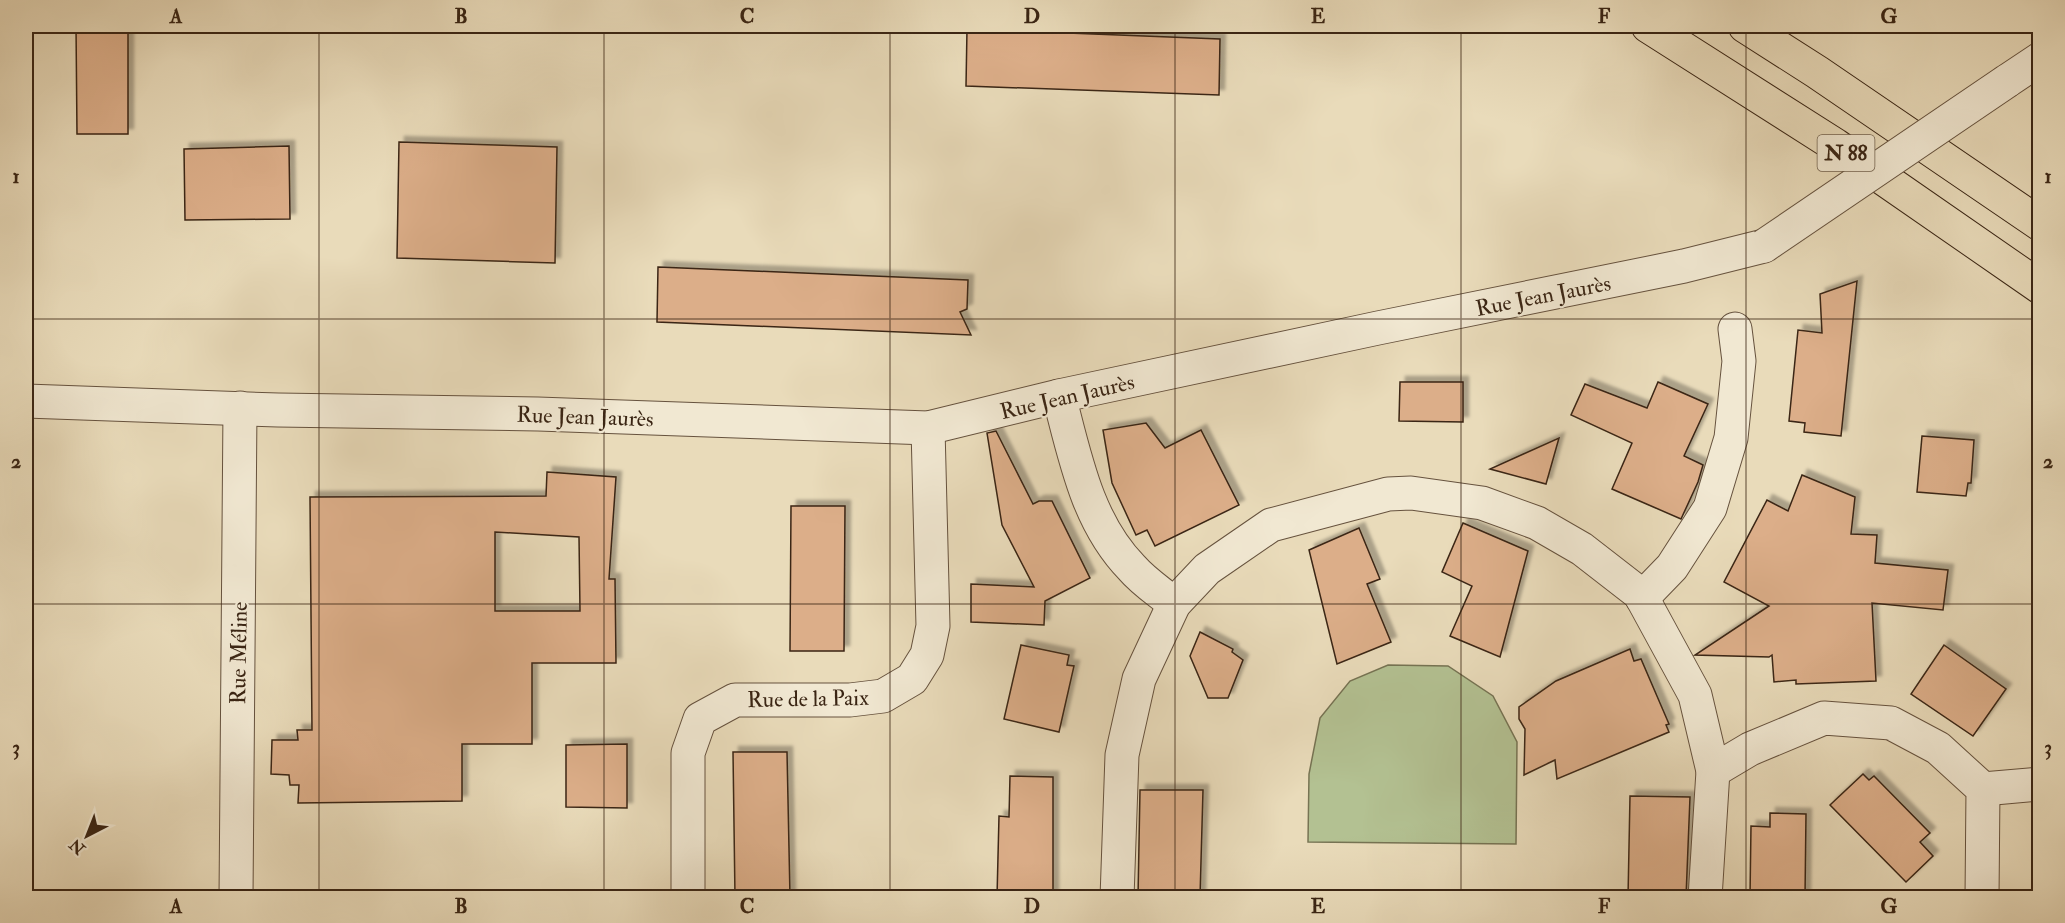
<svg xmlns="http://www.w3.org/2000/svg" width="2065" height="923" viewBox="0 0 2065 923" font-family="'IM FELL Double Pica',serif">
	<style>
		.green { fill: #b3c192; stroke: #767353; stroke-width: 1.5 }
		.building { fill: #dcae89; stroke: #3a2514; stroke-width: 1.5; fill-rule: evenodd; filter: url(#shadow) }
		.lines { fill: none; stroke-linecap: round; stroke-linejoin: round }
		.minor-casing { stroke: #66523e; stroke-width: 35 }
		.tertiary-casing { stroke: #66523e; stroke-width: 35 }
		.trunk-casing { stroke: #3a2514; stroke-width: 35 }
		.minor { stroke: #f1e8d2; stroke-width: 33 }
		.tertiary { stroke: #f1e8d2; stroke-width: 33 }
		.trunk { stroke: #e9dbba; stroke-width: 33 }
		.tertiary-bridge-casing { stroke: #66523e; stroke-width: 35; stroke-linecap: butt }
		.tertiary-bridge { stroke: #f1e8d2; stroke-width: 33 }
		.grid { fill: none; stroke: #3a2514; stroke-width: 1.5; stroke-opacity: 0.55 }
		.labels { text-anchor: middle; stroke-width: 4.5; stroke-linejoin: round; paint-order: stroke }
		.shield { fill: #f1e8d2; stroke: #71604d; stroke-width: 1.5 }
		.shield-label { font-size: 21px; font-weight: bold; fill: #3a2514 }
		.street-label { font-size: 22px; fill: #3a2514; stroke: #f1e8d2 }
		.neatline { fill: none; stroke: #3a2514; stroke-width: 2 }
		.grid-label { font-size: 20px; text-anchor: middle; font-weight: bold; fill: #3a2514 }
	</style>
	<defs>
		<filter id="shadow"><feDropShadow dx="5.5" dy="-5.5" stdDeviation="1.5" flood-color="#0004"/></filter>
	</defs>
	<rect width="100%" height="100%" fill="#e9dbba"/>
	<filter id="stains"><feTurbulence type="fractalNoise" baseFrequency=".00333" numOctaves="4"/><feColorMatrix values="0 0 0 0 .2 0 0 0 0 .09 0 0 0 0 .02 0 0 0 .5 -.17"/></filter>
	<radialGradient id="worn" r=".72"><stop offset=".6" stop-color="#630" stop-opacity="0"/><stop offset="1" stop-color="#630" stop-opacity=".3"/></radialGradient>
	<path class="green" d="M1388,665L1448,666L1493,696L1517,742L1516,844L1308,842L1309,774L1320,718L1350,681Z"/>
	<g class="building">
		<path d="M76,26H128V134H77Z"/>
		<path d="M967,29L1220,39L1219,95L966,86Z"/>
		<path d="M399,142L557,147L555,263L397,258Z"/>
		<path d="M289,146L290,219L185,220L184,149Z"/>
		<path d="M658,267L968,280L967,309L960,312L971,335L657,322Z"/>
		<path d="M1857,281L1841,436L1804,432L1805,423L1789,421L1798,330L1822,333L1820,294Z"/>
		<path d="M1400,382H1463V422L1399,421Z"/>
		<path d="M1658,382L1708,404L1684,456L1703,465L1698,482L1681,519L1612,489L1632,443L1571,415L1585,384L1647,408Z"/>
		<path d="M1146,423L1165,448L1201,430L1239,505L1155,546L1147,530L1136,535L1112,483L1103,430Z"/>
		<path d="M996,431L1033,504L1039,501H1052L1090,578L1045,601L1044,625L971,622V584L1034,587L1002,525L987,433Z"/>
		<path d="M1922,436L1974,440L1971,483H1968L1966,496L1917,492Z"/>
		<path d="M1559,438L1546,484L1490,469Z"/>
		<path d="M547,472L616,477L609,579H615L616,663H532V744H462V801L298,803L299,785H290L289,775L271,774L272,740H298L297,730H312L310,497L546,496ZM495,532L579,537L580,611H495Z"/>
		<path d="M1802,475L1855,497L1851,534L1877,535L1875,563L1948,570L1943,610L1872,603L1876,681L1796,684V680L1774,682L1772,655L1769,657L1695,655L1769,606L1724,582L1767,500L1788,511Z"/>
		<path d="M791,506H845L844,651H790Z"/>
		<path d="M1463,523L1528,551L1500,657L1450,636L1472,586L1442,572Z"/>
		<path d="M1359,528L1380,579L1367,584L1391,642L1337,664L1309,550Z"/>
		<path d="M1200,632L1233,649L1232,652L1243,660L1228,698H1208L1190,656Z"/>
		<path d="M1021,645L1069,655L1067,665L1074,666L1059,732L1004,719Z"/>
		<path d="M1944,645L2006,689L1973,736L1911,694Z"/>
		<path d="M1630,649L1634,661L1641,659L1669,724L1666,725L1669,732L1557,779L1555,760L1524,775L1525,729L1519,719V707L1556,681Z"/>
		<path d="M627,744V808L566,807V745Z"/>
		<path d="M733,752H787L790,897H735Z"/>
		<path d="M1863,774L1869,780L1874,776L1930,833L1920,842L1933,856L1906,882L1830,805Z"/>
		<path d="M1010,776L1053,777V897H997L999,816L1009,817Z"/>
		<path d="M1140,790H1203L1200,897H1138Z"/>
		<path d="M1630,796L1690,797L1686,897H1628Z"/>
		<path d="M1770,813L1806,814L1805,897H1750L1751,826L1770,827Z"/>
	</g>
	<g class="lines">
		<g class="minor-casing">
			<g id="minor">
				<path d="M1059,396C1075,457 1087,522 1132,568C1144,582 1160,592 1174,604"/>
				<path d="M1642,598L1672,567L1710,508L1731,438L1739,361L1735,329"/>
				<path d="M1713,771L1750,749L1824,718L1891,723L1938,748L1983,789L1982,898"/>
				<path d="M1983,789L2040,784"/>
				<path d="M236,898L240,408"/>
				<path d="M688,898V753L700,719L735,700H850L883,696L912,679L927,655L933,626L928,428"/>
				<path d="M1117,898L1122,755L1139,679L1174,604L1207,569L1271,525L1388,494L1411,493L1482,503L1537,523L1582,549L1640,594L1695,695L1713,771L1705,898"/>
			</g>
		</g>
		<g class="tertiary-casing">
			<g id="tertiary">
				<path d="M2007,81L2040,59"/>
				<path d="M26,401L278,410L538,414L928,428L1059,396L1378,328L1684,266L1764,246"/>
			</g>
		</g>
		<g class="trunk-casing">
			<g id="trunk">
				<path d="M1648,26L1835,145L2040,287"/>
				<path d="M1745,26L1817,72L2040,224"/>
			</g>
		</g>
		<use href="#minor" class="minor"/>
		<use href="#tertiary" class="tertiary"/>
		<use href="#trunk" class="trunk"/>
		<g class="tertiary-bridge-casing">
			<path id="tertiary-bridge" d="M1764,246L2007,81"/>
		</g>
		<use href="#tertiary-bridge" class="tertiary-bridge"/>
	</g>
	<path class="grid" d="M319,26V898M604,26V898M890,26V898M1175,26V898M1461,26V898M1746,26V898M26,319H2040M26,604H2040"/>
	<g class="labels">
		<rect class="shield" x="1817.5" y="135" width="57" height="36" rx="4.5"/>
		<g class="shield-label">
			<text x="1846" y="160">N 88</text>
		</g>
		<g class="street-label">
			<text transform="translate(1543 295) rotate(-11)" y="8">Rue Jean Jaurès</text>
			<text transform="translate(1067 396) rotate(-13)" y="8">Rue Jean Jaurès</text>
			<text transform="translate(585 416) rotate(2)" y="8">Rue Jean Jaurès</text>
			<text transform="translate(238 653) rotate(-89)" y="8">Rue Méline</text>
			<text transform="translate(808 698) rotate(-1)" y="8">Rue de la Paix</text>
		</g>
	</g>
	<rect width="2065" height="923" fill="none" stroke="#e9dbba" stroke-width="66"/>
	<g transform="translate(87 836) rotate(222)" stroke="#f1e8d2" stroke-width="4.5" paint-order="stroke">
	<path d="M0-4.5L10 22L0 15L-10 22Z" fill="#3a2514"/>
	<text y="-9" font-size="16" font-weight="bold" text-anchor="middle" fill="#3a2514">N</text>
	</g>
	<rect x="33" y="33" width="1999" height="857" class="neatline"/>
	<g class="grid-label">
		<text x="176" y="23">A</text>
		<text x="461" y="23">B</text>
		<text x="747" y="23">C</text>
		<text x="1032" y="23">D</text>
		<text x="1318" y="23">E</text>
		<text x="1604" y="23">F</text>
		<text x="1889" y="23">G</text>
		<text x="16" y="183">1</text>
		<text x="2048" y="183">1</text>
		<text x="16" y="468">2</text>
		<text x="2048" y="468">2</text>
		<text x="16" y="754">3</text>
		<text x="2048" y="754">3</text>
		<text x="176" y="913">A</text>
		<text x="461" y="913">B</text>
		<text x="747" y="913">C</text>
		<text x="1032" y="913">D</text>
		<text x="1318" y="913">E</text>
		<text x="1604" y="913">F</text>
		<text x="1889" y="913">G</text>
	</g>
	<rect width="100%" height="100%" filter="url(#stains)"/>
	<rect width="100%" height="100%" fill="url(#worn)"/>
</svg>
